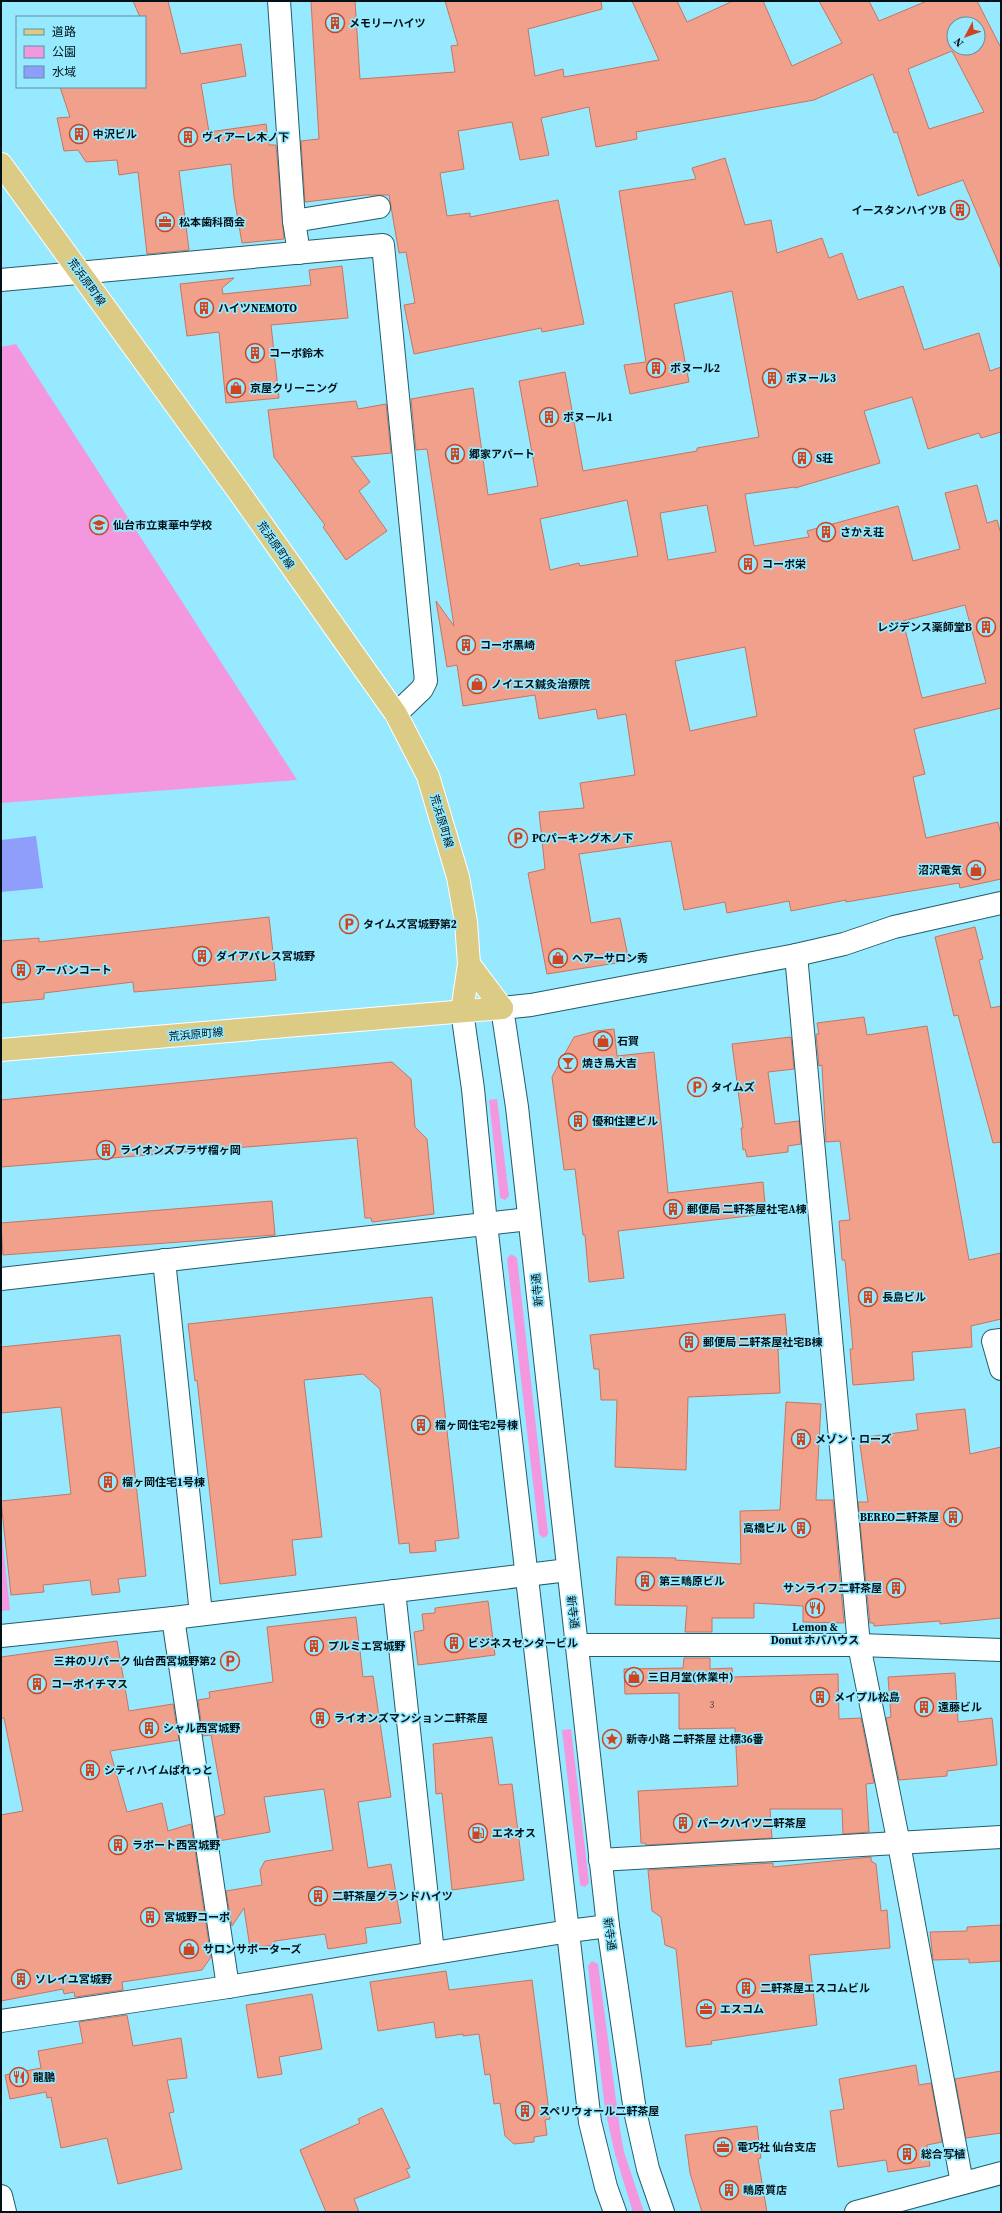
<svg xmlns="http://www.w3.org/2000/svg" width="1002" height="2213" viewBox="0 0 1002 2213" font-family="'Source Serif 4','Noto Sans JP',serif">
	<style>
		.green { fill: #f397df }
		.water { fill: #8e9efa }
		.building { fill: #f1a08c; stroke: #c67560; fill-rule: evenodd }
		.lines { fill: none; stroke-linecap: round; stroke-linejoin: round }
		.minor-casing { stroke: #215d6a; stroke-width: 24 }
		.major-casing { stroke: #fff; stroke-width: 24 }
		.minor { stroke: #fff; stroke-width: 22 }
		.major { stroke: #dccb85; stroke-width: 22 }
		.labels { text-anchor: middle; stroke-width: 3.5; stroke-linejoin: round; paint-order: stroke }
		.number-label { font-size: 9px; fill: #3c3635 }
		.poi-label { font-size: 11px; font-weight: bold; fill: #001218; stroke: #96e9fe; text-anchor: start }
		.street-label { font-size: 11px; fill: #001218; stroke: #96e9fe }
	</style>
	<rect width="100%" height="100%" fill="#96e9fe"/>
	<g class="green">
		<path d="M16,344L297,780L1,803V347Z"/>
		<path d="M497,1099L509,1196L505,1200L500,1198L489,1100Z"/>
		<path d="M511,1254L517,1258L548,1533L547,1536L543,1538L539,1534L507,1259Z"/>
		<path d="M1,1528L10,1610L1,1611Z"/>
		<path d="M571,1729L589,1883L585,1887L580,1885L562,1730Z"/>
		<path d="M592,1961L598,1964L620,2130L624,2152L644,2212H633L615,2154L605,2109L588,1966Z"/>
	</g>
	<path class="water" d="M36,836L43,888L1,892V840Z"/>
	<g class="building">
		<path d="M133,1H168L181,54L241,44L246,76L201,84L209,132L266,124L269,145H276L284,239L242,243L234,197L231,164L179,171L189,250L147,254L138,172L119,175L117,160L86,162L78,150L64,151L57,118L70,117L60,87H145V17H140Z"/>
		<path d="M311,1H355L360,79L455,72L451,46L458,45L445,1H601L602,9L528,29L535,76L563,69L564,77L659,60L632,1H677L687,22L733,1H763L792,66L842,43L819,1H869L879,21L927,1H977L1001,48V269L963,180L918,196L897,132L894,133L873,74L814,100L636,132L637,139L596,147L589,107L541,118L549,155L520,160L512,122L458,131L464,169L440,173L447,216L470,213V217L558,200L584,324L542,332L541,328L414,354L404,305L415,303L406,252L399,253L389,195H366L305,202L301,141L319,139ZM954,24H978V48H954ZM952,51L984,112L929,129L908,69Z"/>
		<path d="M725,158L745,225L771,220L777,253L822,238L829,258L842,253L858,300L903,286L924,350L979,333L990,371L1001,367V432L981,438L979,433L928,449L912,397L864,411L880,463L795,488V487L745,494L754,546L809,537L807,531L898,506L913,561L960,549L945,493L977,485L987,523L997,520L1001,534V708L914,729L925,774L913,777L926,838L998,822L1001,835V879L960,888L959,883L846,902V900L791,911L789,901L727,913L725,902L684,910L671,841L579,854L591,923L620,918L629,961L547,974L528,873L545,869L539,812L584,808L580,783L635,775L626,714L598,719L596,709L539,719L535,695L463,706L457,665L447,667L436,601L454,626L427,449L416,450L411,399L473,388L488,495L538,486L519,381L565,372L583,471L697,451V448L759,437L732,291L674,304L689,382L630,394L624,365L646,362L619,191L696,179L692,168ZM627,500L638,556L580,566L579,563L550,570L540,519ZM707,505L716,552L668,560L660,513ZM965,605L986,683L922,698L903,621ZM745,647L757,716L690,731L675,661Z"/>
		<path d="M342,266L348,318L271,325L279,398L226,403L219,332L187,336L180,284L234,278L222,288L223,294L311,285L309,270Z"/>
		<path d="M356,401L358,409L386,404L391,453L351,457L370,482L359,491L387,531L346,560L323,527L325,525L274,457L268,410Z"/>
		<path d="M269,917L276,980L134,992L133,982L44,993V999L1,1003V941L39,938V942Z"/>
		<path d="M975,927L983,959L979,960L991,1008L1001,1006V1142L993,1143L958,1015L954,1016L935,937Z"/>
		<path d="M864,1017L867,1035L927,1026L969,1260L1001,1253V1319L971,1326L972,1347L912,1352L914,1380L853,1385L850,1349H853L845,1260H842L839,1221L850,1220L840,1141L826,1142L822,1065L819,1066L816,1034H819L817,1023Z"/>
		<path d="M614,1029L617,1056L654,1052L668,1193L763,1182L766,1214L618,1231L624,1278L589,1282L585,1235H583L575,1169L564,1170L552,1077L574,1037L596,1031Z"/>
		<path d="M791,1037L794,1069L768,1072L775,1124L799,1121L801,1144L788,1146V1152L747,1157L745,1149L743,1150L741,1128H743L732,1044Z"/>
		<path d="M392,1062L411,1079L415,1127L427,1139L434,1214L372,1222L371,1218H365L357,1138L1,1167V1100Z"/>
		<path d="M272,1201L275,1235L3,1255L1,1223Z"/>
		<path d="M432,1297L459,1538L435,1541L436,1551L410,1553L409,1543L399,1544L380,1389L363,1374L304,1380L322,1537L292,1540L296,1575L220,1584L197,1380L195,1381L188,1324Z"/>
		<path d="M785,1314L788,1348L778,1349L780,1393L688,1397L686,1470L615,1467L617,1400H601L599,1369H594L590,1335Z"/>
		<path d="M120,1335L146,1576L118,1579L120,1592L92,1595L90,1580L43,1585L44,1592L11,1595L1,1501L71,1494L61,1407L1,1413V1347Z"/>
		<path d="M786,1402L821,1404L816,1500H833L844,1623L803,1622V1606L754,1603V1618H712V1632H685L687,1606L615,1605L617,1557L676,1558L675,1560L741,1564L740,1511L780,1510Z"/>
		<path d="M965,1409L970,1454L1001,1447V1618L940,1624V1621L874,1626V1623H870L858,1502H868L859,1438L918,1430L916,1414Z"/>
		<path d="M488,1601L495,1655L418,1665L414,1632L424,1630L422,1614L435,1613V1608Z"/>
		<path d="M356,1617L363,1677L373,1676L391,1797L358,1802L368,1868L391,1864L401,1923L365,1928L367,1943L328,1949L325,1934L275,1941V1945L250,1948L244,1908L232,1926L226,1891L262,1885L260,1870L265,1861L333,1850L324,1789L264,1797L270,1832L219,1841L215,1817L225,1814L211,1735L203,1736L198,1700L210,1698L209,1692L273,1682L267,1627Z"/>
		<path d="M117,1641L129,1711L173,1704L179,1740L110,1751L127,1812L162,1803L168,1831L191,1824L211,1957L202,1970L122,1982L123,1990L75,1997L74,1992L64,1994L63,1989L1,2001V1815L23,1811L4,1718H1V1657Z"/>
		<path d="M684,1658H710V1669L732,1668L733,1677L838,1674L839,1719L861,1718L874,1783L866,1784L869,1832L843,1834L842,1809H770L772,1838L646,1845L645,1843H641L638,1791L738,1786L735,1728L679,1729V1693L625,1694L624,1669L683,1668Z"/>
		<path d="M955,1673L958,1722L992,1718L997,1765L947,1771V1776L899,1780L886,1718L891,1717L888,1677Z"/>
		<path d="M492,1737L499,1785L512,1784L524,1880L452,1890L442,1793L436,1794L433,1744Z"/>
		<path d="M871,1857V1861L876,1864L881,1911L887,1910L890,1948L809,1955L817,2025L711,2041L712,2044L686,2047L676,1949L665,1945L661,1917L652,1911L648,1870L773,1863V1867Z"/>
		<path d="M1001,1925V1961L969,1963V1959L933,1960L930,1932L967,1931V1927Z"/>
		<path d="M446,1971L449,1990L532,1980L550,2119L545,2120L547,2135L534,2137V2142L514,2144L505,2136L500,2103L494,2104L490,2074L485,2075L479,2034L463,2036V2034L436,2038L434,2022L378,2031L370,1982Z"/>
		<path d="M312,1994L322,2049L279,2057L282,2074L258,2078L246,2005Z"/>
		<path d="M127,2015L133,2046L181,2038L187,2078L167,2080L174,2112L169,2113L182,2169L118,2184L107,2138L61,2148L51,2097L47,2098L46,2092L10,2099L5,2075L41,2068L38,2051L83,2043L79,2022Z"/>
		<path d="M916,2065L919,2085L931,2083L942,2142L927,2145L930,2166L888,2172L886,2160L838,2167L830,2111L844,2109L839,2079Z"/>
		<path d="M1001,2071V2133L966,2138L955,2079Z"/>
		<path d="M382,2108L410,2168L406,2169L410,2177L354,2199L359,2212H326L300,2150L360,2123L358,2119Z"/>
		<path d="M757,2126L761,2158L758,2159L767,2212H702L690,2173L685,2135Z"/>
	</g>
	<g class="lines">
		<g class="minor-casing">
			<g id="minor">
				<path d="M279,1L294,221L299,253"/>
				<path d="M294,221L379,207"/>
				<path d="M1,280L383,245L426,681L422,689L396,714"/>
				<path d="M796,955L859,1645L899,1844L962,2183"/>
				<path d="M462,1011L473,1089L486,1224L590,2122L606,2187L615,2212"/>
				<path d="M164,1260L201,1614"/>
				<path d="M1,1279L529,1219"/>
				<path d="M1001,1340L993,1341L1001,1369"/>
				<path d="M394,1591L433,1953"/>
				<path d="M173,1618L228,1987"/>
				<path d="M1,1636L173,1618L568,1570"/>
				<path d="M577,1645H859L1001,1650"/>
				<path d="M600,1860L1001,1837"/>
				<path d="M1,2021L228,1987L569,1931L608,1926"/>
				<path d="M1,2196L5,2212"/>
				<path d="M663,2212L648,2169L635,2111L608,1926L517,1107L502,1008L531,1005L796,955L844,944L894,927L1001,903"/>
				<path d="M856,2212L1001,2173"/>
			</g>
		</g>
		<g class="major-casing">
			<g id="major">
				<path d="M1,164L239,492L396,714L428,776L458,877L466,922L469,964L462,1011"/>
				<path d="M469,964L502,1008"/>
				<path d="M1,1050L502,1008"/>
			</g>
		</g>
		<use href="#minor" class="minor"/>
		<use href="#major" class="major"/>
	</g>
	<defs>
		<g id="building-ring" transform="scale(1)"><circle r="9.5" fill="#96e9fe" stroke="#ce4421" stroke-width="1.5"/><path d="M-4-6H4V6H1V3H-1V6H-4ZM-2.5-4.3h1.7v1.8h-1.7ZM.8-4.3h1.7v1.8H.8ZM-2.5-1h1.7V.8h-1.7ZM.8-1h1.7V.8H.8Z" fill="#ce4421"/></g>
		<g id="office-ring" transform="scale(1)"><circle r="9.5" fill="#96e9fe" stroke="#ce4421" stroke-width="1.5"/><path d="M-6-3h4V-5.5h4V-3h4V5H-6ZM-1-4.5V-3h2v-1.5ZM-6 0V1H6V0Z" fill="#ce4421"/></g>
		<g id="shop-ring" transform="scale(1)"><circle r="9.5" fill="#96e9fe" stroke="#ce4421" stroke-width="1.5"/><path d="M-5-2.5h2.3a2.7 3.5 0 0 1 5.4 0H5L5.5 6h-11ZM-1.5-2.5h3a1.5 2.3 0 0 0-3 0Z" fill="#ce4421"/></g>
		<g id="school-ring" transform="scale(1)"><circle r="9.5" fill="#96e9fe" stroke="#ce4421" stroke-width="1.5"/><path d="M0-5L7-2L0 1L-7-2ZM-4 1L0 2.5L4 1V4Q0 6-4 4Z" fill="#ce4421"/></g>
		<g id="parking-ring" transform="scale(1)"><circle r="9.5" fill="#96e9fe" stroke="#ce4421" stroke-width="1.5"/><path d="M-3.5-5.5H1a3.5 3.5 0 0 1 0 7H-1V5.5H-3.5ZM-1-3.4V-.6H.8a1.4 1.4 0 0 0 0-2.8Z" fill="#ce4421"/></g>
		<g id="bar-ring" transform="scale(1)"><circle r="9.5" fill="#96e9fe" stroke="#ce4421" stroke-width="1.5"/><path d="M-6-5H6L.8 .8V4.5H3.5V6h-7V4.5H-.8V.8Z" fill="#ce4421"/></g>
		<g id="restaurant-ring" transform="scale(1)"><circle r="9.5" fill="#96e9fe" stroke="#ce4421" stroke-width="1.5"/><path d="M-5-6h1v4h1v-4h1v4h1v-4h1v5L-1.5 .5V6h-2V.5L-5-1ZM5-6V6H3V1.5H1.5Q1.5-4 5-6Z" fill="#ce4421"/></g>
		<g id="sight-ring" transform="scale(1)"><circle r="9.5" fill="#96e9fe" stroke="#ce4421" stroke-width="1.5"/><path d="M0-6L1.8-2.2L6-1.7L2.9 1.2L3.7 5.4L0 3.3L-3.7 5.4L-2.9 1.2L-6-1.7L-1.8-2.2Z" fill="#ce4421"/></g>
		<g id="fuel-ring" transform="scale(1)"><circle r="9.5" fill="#96e9fe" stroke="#ce4421" stroke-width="1.5"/><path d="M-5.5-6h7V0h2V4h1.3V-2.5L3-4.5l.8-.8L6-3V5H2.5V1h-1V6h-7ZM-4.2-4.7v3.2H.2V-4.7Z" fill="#ce4421"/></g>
	</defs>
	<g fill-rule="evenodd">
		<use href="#building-ring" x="335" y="23"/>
		<use href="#building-ring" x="79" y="134"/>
		<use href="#building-ring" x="188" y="137"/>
		<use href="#building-ring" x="960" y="210"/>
		<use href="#office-ring" x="165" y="222"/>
		<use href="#building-ring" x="204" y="308"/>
		<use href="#building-ring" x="255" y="353"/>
		<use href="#building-ring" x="656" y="368"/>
		<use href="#building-ring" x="772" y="378"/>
		<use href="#shop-ring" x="236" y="388"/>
		<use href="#building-ring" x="549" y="417"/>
		<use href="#building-ring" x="455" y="454"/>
		<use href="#building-ring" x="802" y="458"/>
		<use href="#school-ring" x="99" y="525"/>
		<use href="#building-ring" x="826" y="532"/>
		<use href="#building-ring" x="748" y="564"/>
		<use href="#building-ring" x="986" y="627"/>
		<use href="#building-ring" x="466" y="645"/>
		<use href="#shop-ring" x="477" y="684"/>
		<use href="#parking-ring" x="518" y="838"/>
		<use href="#shop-ring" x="976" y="870"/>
		<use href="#parking-ring" x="349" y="924"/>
		<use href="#building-ring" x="202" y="956"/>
		<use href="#shop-ring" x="558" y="958"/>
		<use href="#building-ring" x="21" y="970"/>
		<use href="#shop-ring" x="603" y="1041"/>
		<use href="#bar-ring" x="568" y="1063"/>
		<use href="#parking-ring" x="697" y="1087"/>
		<use href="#building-ring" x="578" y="1121"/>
		<use href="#building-ring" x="106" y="1150"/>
		<use href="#building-ring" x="673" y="1209"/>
		<use href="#building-ring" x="868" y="1297"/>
		<use href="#building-ring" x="689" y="1342"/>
		<use href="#building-ring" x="421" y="1425"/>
		<use href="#building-ring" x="801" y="1439"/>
		<use href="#building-ring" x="108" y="1482"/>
		<use href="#building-ring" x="953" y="1517"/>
		<use href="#building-ring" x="801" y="1528"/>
		<use href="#building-ring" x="645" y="1581"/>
		<use href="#building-ring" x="896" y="1588"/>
		<use href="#restaurant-ring" x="815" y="1608"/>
		<use href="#building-ring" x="454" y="1643"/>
		<use href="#building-ring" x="314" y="1646"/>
		<use href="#parking-ring" x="230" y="1661"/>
		<use href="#shop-ring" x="634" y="1677"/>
		<use href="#building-ring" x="37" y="1684"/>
		<use href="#building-ring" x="820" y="1697"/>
		<use href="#building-ring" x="924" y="1707"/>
		<use href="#building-ring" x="320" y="1718"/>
		<use href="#building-ring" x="149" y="1728"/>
		<use href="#sight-ring" x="612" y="1739"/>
		<use href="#building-ring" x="90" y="1770"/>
		<use href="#building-ring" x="683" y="1823"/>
		<use href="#fuel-ring" x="478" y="1833"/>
		<use href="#building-ring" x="118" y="1845"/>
		<use href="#building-ring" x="318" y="1896"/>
		<use href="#building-ring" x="150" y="1917"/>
		<use href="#shop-ring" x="189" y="1949"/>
		<use href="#building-ring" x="21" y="1979"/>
		<use href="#building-ring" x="746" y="1988"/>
		<use href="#office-ring" x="706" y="2009"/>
		<use href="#restaurant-ring" x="19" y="2077"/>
		<use href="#building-ring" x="525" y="2111"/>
		<use href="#office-ring" x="723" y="2147"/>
		<use href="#building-ring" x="907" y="2154"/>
		<use href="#building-ring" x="729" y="2190"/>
	</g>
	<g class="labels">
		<g class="number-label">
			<text x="712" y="1708">3</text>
		</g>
		<g class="poi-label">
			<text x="349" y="27">メモリーハイツ</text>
			<text x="93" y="138">中沢ビル</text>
			<text x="202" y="141">ヴィアーレ木ノ下</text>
			<text x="946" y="214" text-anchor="end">イースタンハイツB</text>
			<text x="179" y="226">松本歯科商会</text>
			<text x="218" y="312">ハイツNEMOTO</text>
			<text x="269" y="357">コーポ鈴木</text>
			<text x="670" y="372">ボヌール2</text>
			<text x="786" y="382">ボヌール3</text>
			<text x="250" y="392">京屋クリーニング</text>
			<text x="563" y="421">ボヌール1</text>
			<text x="469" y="458">郷家アパート</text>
			<text x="816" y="462">S荘</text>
			<text x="113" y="529">仙台市立東華中学校</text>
			<text x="840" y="536">さかえ荘</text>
			<text x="762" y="568">コーポ栄</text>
			<text x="972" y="631" text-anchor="end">レジデンス薬師堂B</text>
			<text x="480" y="649">コーポ黒崎</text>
			<text x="491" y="688">ノイエス鍼灸治療院</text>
			<text x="532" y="842">PCパーキング木ノ下</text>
			<text x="962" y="874" text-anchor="end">沼沢電気</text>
			<text x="363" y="928">タイムズ宮城野第2</text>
			<text x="216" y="960">ダイアパレス宮城野</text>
			<text x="572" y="962">ヘアーサロン秀</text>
			<text x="35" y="974">アーバンコート</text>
			<text x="617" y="1045">石賀</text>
			<text x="582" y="1067">焼き鳥大吉</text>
			<text x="711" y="1091">タイムズ</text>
			<text x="592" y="1125">優和住建ビル</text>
			<text x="120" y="1154">ライオンズプラザ榴ヶ岡</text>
			<text x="687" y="1213">郵便局 二軒茶屋社宅A棟</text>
			<text x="882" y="1301">長島ビル</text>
			<text x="703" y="1346">郵便局 二軒茶屋社宅B棟</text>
			<text x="435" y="1429">榴ヶ岡住宅2号棟</text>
			<text x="815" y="1443">メゾン・ローズ</text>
			<text x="122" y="1486">榴ヶ岡住宅1号棟</text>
			<text x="939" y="1521" text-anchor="end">BEREO二軒茶屋</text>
			<text x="787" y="1532" text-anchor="end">高橋ビル</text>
			<text x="659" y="1585">第三鴫原ビル</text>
			<text x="882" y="1592" text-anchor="end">サンライフ二軒茶屋</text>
			<text x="815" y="1631" text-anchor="middle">Lemon &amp;<tspan x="815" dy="13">Donut ホバハウス</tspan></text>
			<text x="468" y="1647">ビジネスセンタービル</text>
			<text x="328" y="1650">プルミエ宮城野</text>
			<text x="216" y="1665" text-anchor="end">三井のリパーク 仙台西宮城野第2</text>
			<text x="648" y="1681">三日月堂(休業中)</text>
			<text x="51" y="1688">コーポイチマス</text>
			<text x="834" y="1701">メイプル松島</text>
			<text x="938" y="1711">遠藤ビル</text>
			<text x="334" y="1722">ライオンズマンション二軒茶屋</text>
			<text x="163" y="1732">シャル西宮城野</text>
			<text x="626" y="1743">新寺小路 二軒茶屋 辻標36番</text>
			<text x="104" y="1774">シティハイムぱれっと</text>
			<text x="697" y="1827">パークハイツ二軒茶屋</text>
			<text x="492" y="1837">エネオス</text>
			<text x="132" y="1849">ラポート西宮城野</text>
			<text x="332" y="1900">二軒茶屋グランドハイツ</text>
			<text x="164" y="1921">宮城野コーポ</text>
			<text x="203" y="1953">サロンサポーターズ</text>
			<text x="35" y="1983">ソレイユ宮城野</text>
			<text x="760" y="1992">二軒茶屋エスコムビル</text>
			<text x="720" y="2013">エスコム</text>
			<text x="33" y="2081">龍鵬</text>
			<text x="539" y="2115">スペリウォール二軒茶屋</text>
			<text x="737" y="2151">電巧社 仙台支店</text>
			<text x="921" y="2158">総合写植</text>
			<text x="743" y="2194">鴫原質店</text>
		</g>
		<g class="street-label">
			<text transform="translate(87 282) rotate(54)" y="4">荒浜原町線</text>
			<text transform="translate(276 545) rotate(55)" y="4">荒浜原町線</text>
			<text transform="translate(442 821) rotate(73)" y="4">荒浜原町線</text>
			<text transform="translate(196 1034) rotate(-5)" y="4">荒浜原町線</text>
			<text transform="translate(537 1290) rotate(-96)" y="4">新寺通</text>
			<text transform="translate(573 1612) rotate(83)" y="4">新寺通</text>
			<text transform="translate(610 1934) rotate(82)" y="4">新寺通</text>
		</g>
	</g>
	<rect width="1002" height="2213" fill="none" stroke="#001218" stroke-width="4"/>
	<rect x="16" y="16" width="130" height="72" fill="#96e9fe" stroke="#5a93a2"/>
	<rect x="24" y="29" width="20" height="6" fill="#dccb85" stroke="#5a93a2"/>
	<text x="52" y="36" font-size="12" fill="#001218">道路</text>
	<rect x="24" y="46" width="20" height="12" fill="#f397df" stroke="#5a93a2"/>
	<text x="52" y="56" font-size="12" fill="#001218">公園</text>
	<rect x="24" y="66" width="20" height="12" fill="#8e9efa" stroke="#5a93a2"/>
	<text x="52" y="76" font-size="12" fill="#001218">水域</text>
	<g transform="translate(966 36) rotate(229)"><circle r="19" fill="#96e9fe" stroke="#5a93a2"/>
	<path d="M0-3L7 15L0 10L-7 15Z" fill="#ce4421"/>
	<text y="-6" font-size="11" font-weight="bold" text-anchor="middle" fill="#001218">N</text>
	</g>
</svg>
